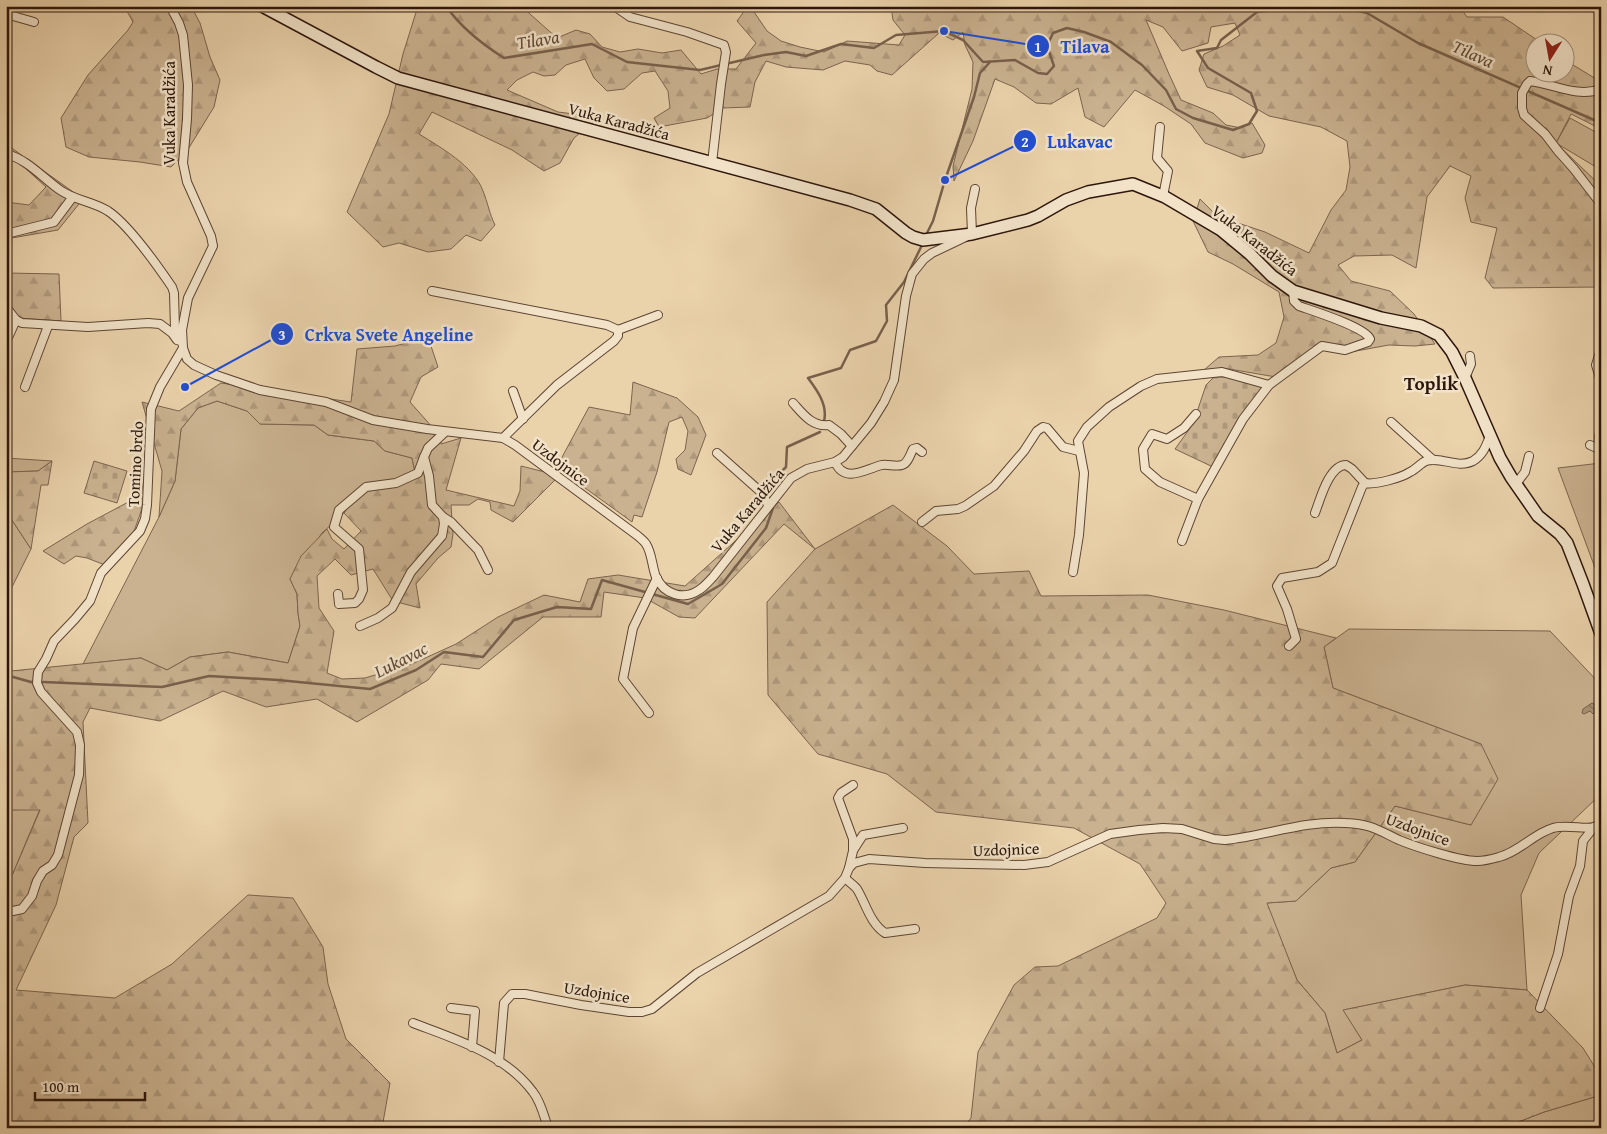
<svg xmlns="http://www.w3.org/2000/svg" width="1607" height="1134" viewBox="0 0 1607 1134" font-family="'Gentium Book Plus',serif">
	<style>
		.green { fill: #cab290; stroke: #7c644e }
		.forest { fill: url(#forest-firs); stroke: #7c644e }
		.cemetery { fill: url(#cemetery-stones); stroke: #7c644e }
		.water { fill: url(#water-waves); stroke: #78604b }
		.lines { fill: none; stroke-linecap: round; stroke-linejoin: round }
		.stream { stroke: #78604b; stroke-width: 2.5 }
		.street-casing { stroke: #5c4533; stroke-width: 10 }
		.secondary-casing { stroke: #2d160b; stroke-width: 14 }
		.street { stroke: #f1e2c8; stroke-width: 8 }
		.secondary { stroke: #f1e2c8; stroke-width: 11 }
		.labels { text-anchor: middle; stroke-width: 5; stroke-linejoin: round; paint-order: stroke }
		.street-label { font-size: 16px; fill: #2d160b; stroke: #f1e2c8 }
		.water-label { font-size: 18px; font-style: italic; fill: #5f4835; stroke: #f1e2c8 }
		.quarter-label { font-size: 19px; font-weight: bold; fill: #2d160b; stroke: #f1e2c8 }
		.leader { fill: none; stroke: #1d4ed8; stroke-width: 2 }
		.callout-dot { fill: #1d4ed8; stroke: #f1e2c8; stroke-width: 2 }
		.mark-label { font-size: 15px; text-anchor: middle; font-weight: bold; fill: #fff }
		.callout-label { font-size: 18px; text-anchor: middle; font-weight: bold; fill: #1d4ed8; stroke: #f1e2c8; stroke-width: 5; stroke-linejoin: round; paint-order: stroke }
	</style>
	<defs>
		<pattern id="forest-firs" width="22" height="20" patternUnits="userSpaceOnUse" patternTransform="scale(1.25)"><rect width="22" height="20" fill="#cab290"/><path d="M5 1l3.5 6h-7zM16 11l3.5 6h-7z" fill="#ae987b"/></pattern>
		<pattern id="cemetery-stones" width="16" height="16" patternUnits="userSpaceOnUse" patternTransform="scale(1.25)"><rect width="16" height="16" fill="#cab290"/><path d="M2 7V4a2 2 0 0 1 4 0v3zM10 15v-3a2 2 0 0 1 4 0v3z" fill="#ae987b"/></pattern>
		<pattern id="water-waves" width="16" height="10" patternUnits="userSpaceOnUse" patternTransform="scale(1.25)"><rect width="16" height="10" fill="#aa9275"/><path d="M0 5q4-4 8 0t8 0" fill="none" stroke="#8b765e"/></pattern>
	</defs>
	<rect width="100%" height="100%" fill="#ead2ab"/>
	<filter id="stains"><feTurbulence type="fractalNoise" baseFrequency=".004" numOctaves="4"/><feColorMatrix values="0 0 0 0 .2 0 0 0 0 .09 0 0 0 0 .02 0 0 0 .5 -.17"/></filter>
	<radialGradient id="worn" r=".72"><stop offset=".6" stop-color="#630" stop-opacity="0"/><stop offset="1" stop-color="#630" stop-opacity=".3"/></radialGradient>
	<g class="green">
		<path d="M1570,118L1601,135V170L1556,143Z"/>
		<path d="M217,401L247,411L260,424L314,425L328,435L374,441L385,451L412,458L416,477L391,488L364,485L344,513L322,533L290,579L297,594L298,613L300,626L288,663L228,652L190,657L167,670L141,658L83,664L159,517L175,481L181,429L198,408Z"/>
		<path d="M6,458L52,461L38,471L6,472Z"/>
		<path d="M1601,463V584L1558,468Z"/>
		<path d="M6,511L31,549L6,599Z"/>
		<path d="M1349,629L1550,631L1601,685V794L1539,853L1521,895L1527,990L1465,985L1344,1010L1362,1040L1337,1053L1325,1013L1297,980L1266,903L1296,901L1331,868L1355,862L1395,806L1471,825L1481,744L1333,688L1324,647Z"/>
		<path d="M40,809L6,890V810Z"/>
		<path d="M1601,1095V1128H1503L1544,1112Z"/>
	</g>
	<g class="forest">
		<path d="M124,6H191L200,23L210,57L220,80L214,107L187,151L171,167L140,162L89,157L66,147L61,118L88,75L128,30L133,22Z"/>
		<path d="M418,6H521L557,38L576,30L590,34L602,47L620,52L638,49L662,53L681,50L701,74L717,69H736L756,43L737,21L748,6H750L767,31L781,41L800,47L824,52L847,41L899,45L905,35L893,20L891,6H1459L1467,17H1503L1540,42H1534V72H1564L1565,60L1601,82V129L1571,114L1556,143L1601,186V287L1493,288L1485,278L1497,228L1471,222L1465,198L1471,176L1450,166L1427,197L1416,268L1392,255L1354,256L1338,265L1351,281L1390,291L1414,314L1435,344L1415,346L1389,345L1345,353L1322,344L1276,377L1229,369L1204,370L1219,357L1258,355L1276,343L1284,317L1279,292L1233,264L1208,252L1193,221L1200,199L1223,222L1241,224L1265,232L1309,253L1331,210L1346,190L1350,167L1347,141L1321,127L1269,116L1233,95L1207,87L1199,70L1204,54L1223,46L1240,35L1235,23L1211,27L1208,43L1182,51L1163,27L1146,20L1169,74L1181,100L1213,113L1226,125L1241,128L1252,123L1265,145L1262,153L1243,158L1205,143L1191,124L1164,106L1135,90L1104,127L1085,117L1078,88L1051,104L1036,103L1014,87L995,79L973,141L954,181L953,166L972,89L973,62L965,45L963,32L953,40L939,33L892,75L877,71L870,65L845,61L823,70L786,67L766,61L755,82L750,107L723,108L707,118L659,127L654,118L670,108L668,91L655,71L642,73L624,89L607,91L594,78L585,59L566,65L555,75L544,76L533,72L517,80L507,90L558,112L582,115L595,121L574,138L560,163L544,171L512,150L432,112L419,134C440,147 474,166 483,191C488,203 489,213 495,225L481,241L466,235L451,249L428,252L399,243L383,247L347,212L389,114L403,54Z"/>
		<path d="M6,136L13,149L83,199L58,230L6,239V202L29,205L46,187L14,158L6,164Z"/>
		<path d="M6,273L59,274L61,321L18,318L10,303H6Z"/>
		<path d="M428,337L438,367L421,377L410,402L440,436L441,444L461,438L446,490L514,506L520,491L521,466L553,474L589,407L630,415L633,382L677,398L698,417L706,435L691,475L678,469L676,459L685,450L688,431L682,417L669,422L657,472L642,517L634,515L632,522L563,472L513,522L491,510L490,502L478,499L469,505H451L453,534L451,547L438,558L416,584L420,608L393,601L373,569L351,575L335,559L317,576L319,608L334,631L327,673L342,679L365,678L412,664L456,644L498,617L544,595L580,602L588,579L618,575L685,586L779,502L815,549L893,505L947,546L974,574L1029,571L1041,596L1148,595L1224,610L1336,638L1324,647L1333,688L1481,744L1498,779L1471,825L1395,806L1355,862L1331,868L1296,901L1267,903L1297,980L1325,1013L1337,1053L1362,1040L1343,1010L1465,985L1527,990L1583,1048L1601,1077V1095L1544,1112L1503,1128H963L971,1118L978,1052L1014,985L1035,967L1058,966L1157,918L1166,903L1140,864L1074,828L936,812L887,774L818,754L768,695L767,602L815,549L784,524L695,618L679,617L645,598L604,592L601,617H543L479,669L441,664L428,680L357,722L317,699L266,707L223,691L160,721L90,708L83,722L88,823L74,837L56,905L16,990L115,998L172,964L248,895L293,898L323,947L328,984L346,1039L390,1083L382,1128H6V890L40,810H6V659L11,671L141,658L167,670L190,657L228,652L288,663L300,626L298,613L297,594L290,579L301,556L327,529L332,539L344,549L361,531L344,513L364,485L391,488L416,477L412,458L385,451L374,441L328,435L314,425L260,424L247,411L217,401L198,408L181,429L175,481L159,517L162,471L142,402L179,411L221,383L351,402L357,349L395,346Z"/>
		<path d="M52,461L48,485H41L31,549L6,511V472L38,471Z"/>
		<path d="M140,473L145,500L132,537L105,565L87,558L76,556L64,564L43,551L87,524L134,499Z"/>
	</g>
	<g class="cemetery">
		<path d="M1214,377H1225L1263,386L1241,418L1213,467L1175,449L1193,424L1206,385Z"/>
		<path d="M94,461L127,471L117,503L84,493Z"/>
	</g>
	<path class="water" d="M1592,703L1596,705L1597,710L1593,714L1590,711L1584,714L1582,713L1583,709Z"/>
	<g class="lines">
		<g class="stream">
			<path d="M446,6C461,28 482,44 504,58L592,44L627,62L700,70L764,55L786,52L806,56L841,44L874,48L896,35L944,31L963,40L983,62L1015,60L1038,73L1047,74L1054,66L1047,46L1053,33L1067,28L1084,32L1111,42L1142,65L1166,90L1176,109L1193,118L1233,130L1249,124L1257,111L1251,93L1208,68L1197,51L1217,48L1221,40L1257,12L1306,6"/>
			<path d="M1336,6L1367,13L1418,43L1601,123"/>
			<path d="M927,233L933,221L945,180L974,97L980,73L990,62"/>
			<path d="M824,421C828,405 817,390 808,378L841,368L850,350L876,341L887,321L886,305L904,282L922,245"/>
			<path d="M766,493L764,489L786,467L787,447L820,432"/>
			<path d="M6,675L31,682"/>
			<path d="M43,682L162,687L209,676L278,680L370,689L416,670L444,652L483,657L514,620L557,607L591,609L602,580L688,604L722,584L766,528L773,508"/>
		</g>
		<g class="street-casing">
			<g id="street">
				<path d="M170,6L179,23L183,35L188,85L187,119L183,163L187,182L211,236L213,246L188,298L182,330L183,348L187,359L194,365L216,375L260,390L326,402L373,420L427,429L503,438L515,445L638,536C640,538 644,541 646,544C652,553 652,567 656,577C664,594 683,601 699,590C704,587 709,581 713,577L791,478L807,469L835,462L843,457L871,423L884,402L894,380L906,296L912,274L924,259L932,253L972,234L971,208L975,189"/>
				<path d="M614,6L630,17L687,32L724,45L726,52L721,84L712,163"/>
				<path d="M6,14L34,22"/>
				<path d="M1601,89C1577,98 1554,84 1530,81L1527,84L1522,93V108L1524,115L1545,134L1558,151L1574,169L1601,204"/>
				<path d="M1160,127L1157,158L1168,171L1163,196"/>
				<path d="M6,154C27,159 43,178 60,190C76,201 92,201 108,211C129,225 157,265 172,287L174,293L175,329L180,341"/>
				<path d="M6,234L54,222L72,198"/>
				<path d="M432,291L607,325L618,330V336L614,341L557,385L503,438"/>
				<path d="M6,307L16,320L22,323L88,327L148,323L160,324L172,333L177,340"/>
				<path d="M618,330L658,315"/>
				<path d="M6,342L16,320"/>
				<path d="M1601,349L1596,365L1601,381"/>
				<path d="M1465,378L1471,364L1470,356"/>
				<path d="M25,387L48,326"/>
				<path d="M513,391L523,419"/>
				<path d="M793,403C803,414 812,427 829,425L841,434L852,446"/>
				<path d="M1196,414L1184,428L1167,439L1152,434L1143,449L1145,469L1160,482L1198,499"/>
				<path d="M1391,422L1433,460"/>
				<path d="M1599,436L1600,449"/>
				<path d="M1590,445L1601,450"/>
				<path d="M717,453L762,493L768,505"/>
				<path d="M835,462C845,484 865,469 882,465C888,464 896,467 902,465C908,463 910,455 913,449L917,448L922,452"/>
				<path d="M1516,484L1525,472L1529,456"/>
				<path d="M1315,513C1320,500 1329,465 1346,465L1352,469L1365,483"/>
				<path d="M443,517L451,522L478,550L488,570"/>
				<path d="M922,522L936,511L958,509L965,506L994,486L1024,451L1037,431L1043,427L1047,428L1063,447L1079,451"/>
				<path d="M1182,541L1198,499L1243,419L1269,385L1322,346L1345,350L1368,342L1370,339C1365,327 1313,311 1299,306L1294,301L1293,291"/>
				<path d="M1073,572L1079,535L1084,473L1078,441L1087,427L1109,407L1141,386L1157,379L1222,372L1269,385"/>
				<path d="M338,594L339,604L355,603L359,599L363,590L359,549L334,527L339,510L366,487L396,483L418,473L424,457"/>
				<path d="M360,626L378,618L392,608L411,572L442,536L444,524L443,517L432,505L429,476L424,457L428,448L445,432"/>
				<path d="M1289,646L1296,639L1287,609L1277,586L1282,578L1318,572L1332,563L1362,487L1365,483C1375,485 1401,478 1410,472C1416,469 1421,463 1426,461C1441,456 1457,469 1473,461C1483,455 1486,446 1490,436"/>
				<path d="M649,713L623,679L633,628L657,578"/>
				<path d="M854,849L863,835L903,828"/>
				<path d="M849,868L853,851V839L838,798L841,793L853,785"/>
				<path d="M845,878C849,882 854,885 857,889C866,904 870,923 885,933L915,929"/>
				<path d="M6,909L13,911L22,909L32,896L37,881L43,871L52,865L58,855L79,775L80,745L77,732L41,692L37,683L38,672L46,659L54,641L75,619L90,601L101,573L140,531L145,519L147,505L151,409L160,387L183,348"/>
				<path d="M451,1008L475,1011L472,1047"/>
				<path d="M1540,1008L1558,954L1569,896L1580,866L1583,841L1594,827"/>
				<path d="M413,1023C455,1039 505,1054 533,1092C541,1102 544,1116 548,1128"/>
				<path d="M499,1062L504,1003L512,994H525L581,1005L629,1012H642L652,1009L697,973L829,896L845,878L849,868L854,863L869,859L925,863L1024,865L1048,862L1110,834L1139,830L1163,828L1182,829L1214,839L1225,840C1265,836 1305,820 1346,823C1371,824 1378,830 1399,840C1416,847 1460,861 1477,861C1484,861 1492,859 1499,857C1519,852 1533,834 1553,828C1566,824 1586,830 1594,827C1597,826 1599,824 1601,823"/>
			</g>
		</g>
		<g class="secondary-casing">
			<path id="secondary" d="M262,6L376,67L398,78L850,200L876,209L906,233L913,237L923,240L972,234L1028,220L1038,216L1066,200L1088,192L1133,184L1165,197L1221,230L1250,254L1272,276L1293,291L1381,318L1421,326L1439,335L1452,352L1465,378L1500,458L1511,477L1538,516L1560,534L1567,543L1583,584L1601,634"/>
		</g>
		<use href="#street" class="street"/>
		<use href="#secondary" class="secondary"/>
	</g>
	<g class="labels">
		<g class="street-label">
			<text transform="translate(169 113) rotate(-90)" y="6">Vuka Karadžića</text>
			<text transform="translate(619 121) rotate(15)" y="6">Vuka Karadžića</text>
			<text transform="translate(1255 240) rotate(38)" y="6">Vuka Karadžića</text>
			<text transform="translate(561 462) rotate(37)" y="6">Uzdojnice</text>
			<text transform="translate(135 464) rotate(-87)" y="6">Tomino brdo</text>
			<text transform="translate(747 510) rotate(-50)" y="6">Vuka Karadžića</text>
			<text transform="translate(1418 829) rotate(20)" y="6">Uzdojnice</text>
			<text transform="translate(1006 849) rotate(-2)" y="6">Uzdojnice</text>
			<text transform="translate(597 992) rotate(9)" y="6">Uzdojnice</text>
		</g>
		<g class="water-label">
			<text transform="translate(538 40) rotate(-9)" y="6">Tilava</text>
			<text transform="translate(1473 54) rotate(24)" y="6">Tilava</text>
			<text transform="translate(401 660) rotate(-27)" y="6">Lukavac</text>
		</g>
		<g class="quarter-label">
			<text x="1431" y="390">Toplik</text>
		</g>
	</g>
	<path class="leader" d="M944 31L1038 46M945 180L1025 141M185 387L282 334"/>
	<g class="callout-dot">
		<circle cx="944" cy="31" r="5"/>
		<circle cx="945" cy="180" r="5"/>
		<circle cx="185" cy="387" r="5"/>
		<circle cx="1038" cy="46" r="12"/>
		<circle cx="1025" cy="141" r="12"/>
		<circle cx="282" cy="334" r="12"/>
	</g>
	<g class="mark-label">
		<text x="1038" y="52">1</text>
		<text x="1025" y="147">2</text>
		<text x="282" y="340">3</text>
	</g>
	<g class="callout-label">
		<text x="1085" y="53">Tilava</text>
		<text x="1080" y="148">Lukavac</text>
		<text x="389" y="341">Crkva Svete Angeline</text>
	</g>
	<rect width="1607" height="1134" fill="none" stroke="#ead2ab" stroke-width="25"/>
	<rect x="8" y="8" width="1592" height="1119" fill="none" stroke="#2d160b" stroke-width="2.5"/>
	<rect x="12" y="12" width="1582" height="1109" fill="none" stroke="#2d160b"/>
	<g transform="translate(1550 58) rotate(191)"><circle r="24" fill="#f1e2c8" stroke="#a3907c"/>
	<path d="M0-4L9 19L0 12L-9 19Z" fill="#8f2418"/>
	<text y="-8" font-size="14" font-weight="bold" text-anchor="middle" fill="#2d160b">N</text>
	</g>
	<path d="M35 1092v8h110v-8" fill="none" stroke="#2d160b" stroke-width="2.5"/>
	<text x="42" y="1092" font-size="15" fill="#2d160b" stroke="#f1e2c8" stroke-width="4" paint-order="stroke">100 m</text>
	<rect width="100%" height="100%" filter="url(#stains)"/>
	<rect width="100%" height="100%" fill="url(#worn)"/>
</svg>
